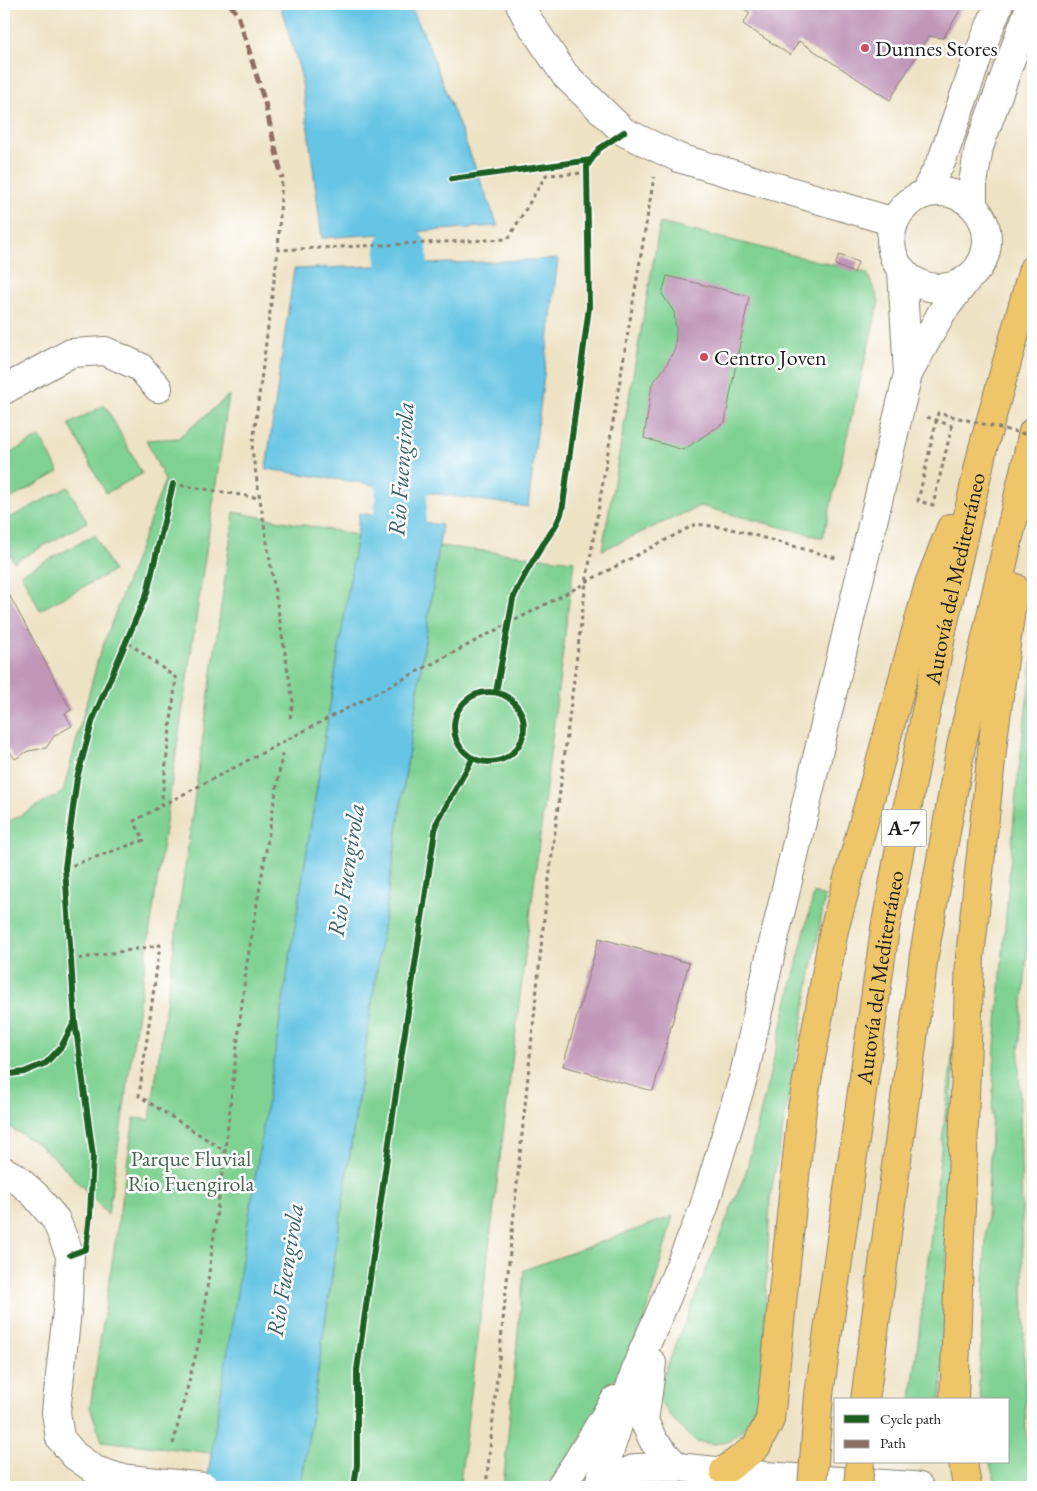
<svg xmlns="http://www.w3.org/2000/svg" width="1037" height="1491" viewBox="0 0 1037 1491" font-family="'EB Garamond',serif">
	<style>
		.green { fill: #7fd193; stroke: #4e7658 }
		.water { fill: #66c5e4; stroke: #417080 }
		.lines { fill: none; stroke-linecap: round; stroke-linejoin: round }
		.river { stroke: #66c5e4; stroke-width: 52 }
		.building { fill: #c096b9 }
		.minor-casing { stroke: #857f70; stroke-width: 30 }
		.motorway-casing { stroke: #857f70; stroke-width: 30 }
		.path { stroke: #857f70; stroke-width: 3; stroke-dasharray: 4 4; stroke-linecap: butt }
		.minor { stroke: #fff; stroke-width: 28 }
		.motorway { stroke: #eec569; stroke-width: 28 }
		.minor-bridge-casing { stroke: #857f70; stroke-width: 30; stroke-linecap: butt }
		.motorway-bridge-casing { stroke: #857f70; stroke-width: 30; stroke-linecap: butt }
		.path-bridge { stroke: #857f70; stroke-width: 3; stroke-dasharray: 4 4; stroke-linecap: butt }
		.minor-bridge { stroke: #fff; stroke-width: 28 }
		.motorway-bridge { stroke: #eec569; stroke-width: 28 }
		.quiet { stroke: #8d6e63; stroke-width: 5; stroke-dasharray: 10 5; stroke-linecap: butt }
		.cycleway-casing { stroke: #fff; stroke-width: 9 }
		.cycleway { stroke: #1b5e20; stroke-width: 6 }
		.poi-dot { fill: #d1495b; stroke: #fff; stroke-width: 2 }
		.labels { text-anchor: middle; stroke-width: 5; stroke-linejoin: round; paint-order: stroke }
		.shield { fill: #fff; stroke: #606060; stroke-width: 1 }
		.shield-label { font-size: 21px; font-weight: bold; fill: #1c1c1c }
		.poi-label { font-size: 22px; fill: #1c1c1c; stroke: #fff; text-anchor: start }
		.street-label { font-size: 22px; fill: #1c1c1c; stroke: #fff }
		.park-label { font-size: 22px; fill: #44644c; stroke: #fff }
		.water-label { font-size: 24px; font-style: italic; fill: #3a606c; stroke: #fff }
	</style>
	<rect width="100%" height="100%" fill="#fff"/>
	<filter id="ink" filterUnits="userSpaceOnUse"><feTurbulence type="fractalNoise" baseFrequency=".02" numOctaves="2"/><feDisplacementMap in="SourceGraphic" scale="10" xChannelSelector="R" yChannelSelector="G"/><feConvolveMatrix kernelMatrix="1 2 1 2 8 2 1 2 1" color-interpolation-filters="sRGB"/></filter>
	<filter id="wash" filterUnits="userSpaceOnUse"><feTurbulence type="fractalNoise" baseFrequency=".0096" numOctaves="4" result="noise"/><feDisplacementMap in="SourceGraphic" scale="20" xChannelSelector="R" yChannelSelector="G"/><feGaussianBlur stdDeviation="1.12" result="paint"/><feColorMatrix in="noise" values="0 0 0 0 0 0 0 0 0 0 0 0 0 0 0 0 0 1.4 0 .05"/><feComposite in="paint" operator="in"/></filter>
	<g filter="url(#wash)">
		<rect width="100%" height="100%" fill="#eee2c4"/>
		<g class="green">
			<path d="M660,223L867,273L879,301L823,538L700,506L602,550Z"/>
			<path d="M229,395L108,1215L60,1163L38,1144L4,1124V824L63,792L98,659L165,480L146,440L178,438L204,417Z"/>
			<path d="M105,405L142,474L106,493L69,424Z"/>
			<path d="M40,437L59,472L4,502V456Z"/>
			<path d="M68,487L87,522L14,562L4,543V521Z"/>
			<path d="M234,512L357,535L212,1453L102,1441L90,1407L134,1118L150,1120Z"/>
			<path d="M95,535L113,571L40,610L21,574Z"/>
			<path d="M439,546L574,561L460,1482L457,1487H301Z"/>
			<path d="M1033,652V881L1019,1053L1026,1436L1033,1464V1487H998L991,1469L990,1462H1008V1400H981L979,1386L995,1048L1016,793Z"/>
			<path d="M814,893L825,897L770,1199L763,1373L755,1406L747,1425L731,1440L715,1444L697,1442L684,1431L670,1416L659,1400L661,1381L746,1172Z"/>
			<path d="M955,1033L941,1400H911Z"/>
			<path d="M673,1216L645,1319L600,1408L567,1462L543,1487H503L524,1270Z"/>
		</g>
		<g class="water">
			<path d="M280,4H410L423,32L498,226L322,238L301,75Z"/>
			<path d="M558,259L528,507L266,469L294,269Z"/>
			<path d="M359,513L442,525L301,1487H206L357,535Z"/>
		</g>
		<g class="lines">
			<g class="river">
				<path d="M401,250L407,337"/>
				<path d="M389,591L400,519L406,418"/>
			</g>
		</g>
		<g id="blocks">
			<g class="building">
				<path d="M737,4H957L961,9L943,38L928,36L890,100L799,41L790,55L743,24L750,13Z"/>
				<path d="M839,255L858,262L854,273L835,265Z"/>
				<path d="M667,276L749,296L725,422L683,450L644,438L652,384L666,366L675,348L676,330L674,312L662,294Z"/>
				<path d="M4,585L71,710L65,713L72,726L55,735L46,748L28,751L15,759L6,746L4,747Z"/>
				<path d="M599,938L689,963L653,1091L563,1066Z"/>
			</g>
		</g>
	</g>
	<g filter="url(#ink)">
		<use href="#blocks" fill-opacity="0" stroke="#857f70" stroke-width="1"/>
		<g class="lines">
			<g class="minor-casing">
				<g id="minor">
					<path d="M520,4L528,20L565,75L624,132L679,158L894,222"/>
					<circle cx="939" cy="240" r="48"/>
					<path d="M924,194L942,160L978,56L999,4"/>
					<path d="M973,205V183L979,147L1031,4"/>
					<path d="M908,374L942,312L965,282"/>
					<path d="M4,390L71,353L105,351L140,367L158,388"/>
					<path d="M4,1171L15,1177L35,1195L56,1220L70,1255L68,1302L56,1412L60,1438L74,1455L95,1470L120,1478"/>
					<path d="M652,1363L644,1421L654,1442L677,1467"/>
					<path d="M560,1487L577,1462L615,1400"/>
					<path d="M598,1487L639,1360L658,1318L703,1210L744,1075L772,948L908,374L902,270"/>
					<path d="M602,1487L615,1477L636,1468L677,1467L765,1476L914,1486L919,1487"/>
				</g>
			</g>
			<g class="motorway-casing">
				<g id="motorway">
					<path id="s1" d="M819,1395L885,929L914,772L943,626L983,448L1033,269"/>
					<path d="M865,1400L924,955L961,747L1033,432"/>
					<path d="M954,1400L970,957L994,732L1014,587"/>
					<path d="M963,1462L967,1487"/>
					<path d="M724,1471L756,1447L770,1420L802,1109L834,930L929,584L951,528"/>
				</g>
			</g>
			<g class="path">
				<path d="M278,250L282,178"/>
				<path d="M927,417L952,426"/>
				<path d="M173,484L259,498"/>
				<path d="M586,582L696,524L728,528L836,558"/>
				<path d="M290,718L293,702L252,450L278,250L508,239L546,175L587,173"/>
				<path d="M65,868L144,840L134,821L161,806L176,678L126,641"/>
				<path d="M71,960L160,945L139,1096L225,1151"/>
				<path d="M173,1444L201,1334L225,1151L246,969L283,750"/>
				<path d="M486,1487L544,919L586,583L654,177"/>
			</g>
			<use href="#minor" class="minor"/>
			<use href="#motorway" class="motorway"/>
			<g class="minor-bridge-casing">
				<path id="minor-bridge" d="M120,1478L204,1487"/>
			</g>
			<g class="motorway-bridge-casing">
				<g id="motorway-bridge">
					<path d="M812,1487L819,1395"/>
					<path d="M858,1487L860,1462"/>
				</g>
			</g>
			<g class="path-bridge">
				<path d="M952,426L933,505L918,501L938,413L1033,436"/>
				<path d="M161,806L586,583"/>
			</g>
			<use href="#minor-bridge" class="minor-bridge"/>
			<use href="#motorway-bridge" class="motorway-bridge"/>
			<path class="quiet" d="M230,4L238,15L265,103L282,178"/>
			<g class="cycleway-casing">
				<g id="cycleway">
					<path d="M452,179L591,160"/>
					<circle cx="489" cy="727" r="35"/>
					<path d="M496,692L513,599C521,579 533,561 544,543C552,531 561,520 563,505L589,307L587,166L599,149L624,132"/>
					<path d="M4,1075L24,1072L46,1063L61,1047L75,1021L65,868L77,778L93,719L147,593L173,484"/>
					<path d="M70,1255L86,1249L90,1215L93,1156L75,1021"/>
					<path d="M354,1487L357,1465V1370L399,1072L436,824L473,758"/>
				</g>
			</g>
			<use href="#cycleway" class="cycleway"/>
		</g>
	</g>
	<g class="poi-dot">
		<circle cx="865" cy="48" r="5"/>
		<circle cx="704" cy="357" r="5"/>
	</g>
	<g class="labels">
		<rect class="shield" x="881.5" y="809.5" width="45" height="37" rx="4"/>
		<g class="shield-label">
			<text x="904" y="835">A-7</text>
		</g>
		<g class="poi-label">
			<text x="875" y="56">Dunnes Stores</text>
			<text x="714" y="365">Centro Joven</text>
		</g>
		<g class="street-label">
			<text dy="8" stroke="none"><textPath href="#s1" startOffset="828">Autovía del Mediterráneo</textPath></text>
			<text dy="8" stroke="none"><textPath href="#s1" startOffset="422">Autovía del Mediterráneo</textPath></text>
		</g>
		<g class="park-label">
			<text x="191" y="1166">Parque Fluvial<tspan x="191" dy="25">Rio Fuengirola</tspan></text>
		</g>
		<g class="water-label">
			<text transform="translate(401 469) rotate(-86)" y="8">Rio Fuengirola</text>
			<text transform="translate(346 870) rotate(-81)" y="8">Rio Fuengirola</text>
			<text transform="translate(285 1270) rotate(-81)" y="8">Rio Fuengirola</text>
		</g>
	</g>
	<rect width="1037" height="1491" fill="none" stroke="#fff" stroke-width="20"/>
	<rect x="834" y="1398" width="175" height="65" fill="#ffffff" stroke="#a4a4a4"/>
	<rect x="844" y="1415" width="25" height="8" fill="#1b5e20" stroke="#a4a4a4"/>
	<text x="880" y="1424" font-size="15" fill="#1c1c1c">Cycle path</text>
	<rect x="844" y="1440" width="25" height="8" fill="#8d6e63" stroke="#a4a4a4"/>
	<text x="880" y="1448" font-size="15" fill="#1c1c1c">Path</text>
</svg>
